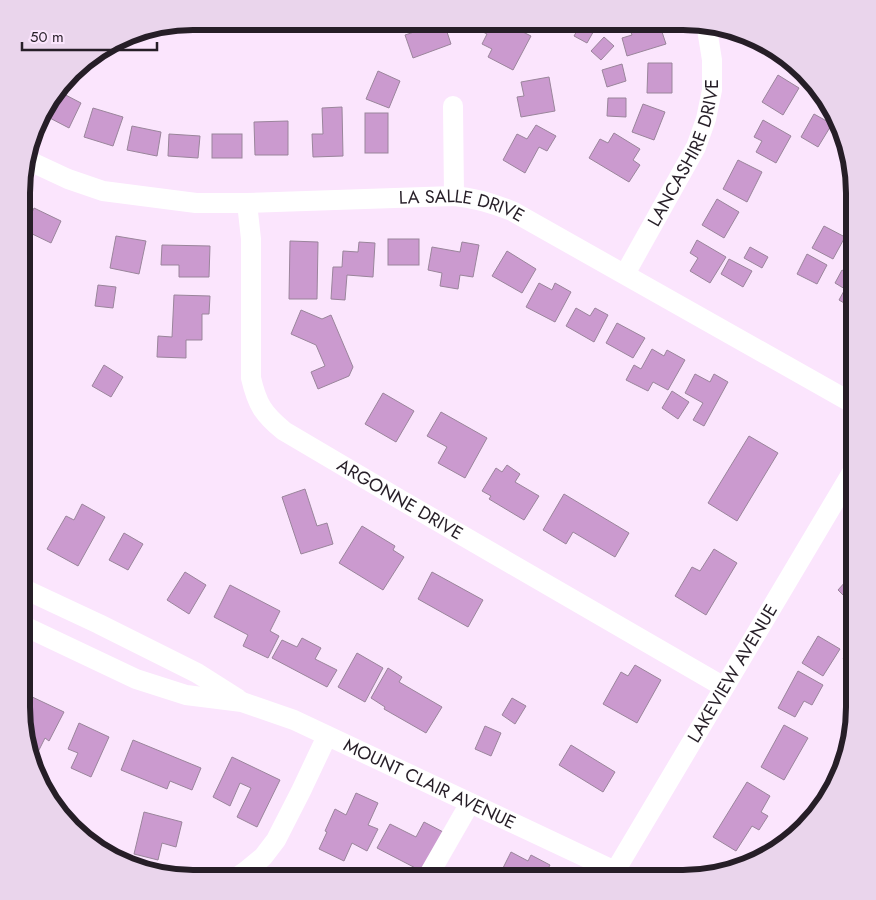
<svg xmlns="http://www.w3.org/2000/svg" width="876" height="900" viewBox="0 0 876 900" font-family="Jost,sans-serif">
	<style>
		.building { fill: #cb9acf; stroke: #9a859b }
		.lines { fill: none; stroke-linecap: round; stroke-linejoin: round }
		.minor { stroke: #fff; stroke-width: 20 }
		.labels { text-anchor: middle; stroke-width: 4; stroke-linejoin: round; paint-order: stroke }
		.street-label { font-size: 18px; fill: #261e27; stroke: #fbe5fd }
		.rim { fill: none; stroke: #261e27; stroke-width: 6 }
	</style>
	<rect width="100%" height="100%" fill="#fbe5fd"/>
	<g class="building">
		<path d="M416,22H433L435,26L444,23L451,44L413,58L405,35L417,31L414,23Z"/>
		<path d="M470,22H503L531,36L513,70L488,57L492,49L482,44L487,34L469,25Z"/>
		<path d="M582,22H586L596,27L587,43L574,36Z"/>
		<path d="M633,22L652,23L655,31L661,29L666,44L627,56L622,38L632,35L628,24Z"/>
		<path d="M604,37L614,46L601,60L591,51Z"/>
		<path d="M784,59L802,75V76L782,63Z"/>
		<path d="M648,63H672V93H647Z"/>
		<path d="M622,64L626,81L607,87L602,70Z"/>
		<path d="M378,71L400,81L389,108L366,99Z"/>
		<path d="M778,75L799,88L783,115L762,102Z"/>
		<path d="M549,77L555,111L521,117L517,97L524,96L521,82Z"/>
		<path d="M58,91L81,103L69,128L44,115Z"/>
		<path d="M608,98H626V117L607,116Z"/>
		<path d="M643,104L665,112L654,140L632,132Z"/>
		<path d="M342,107L343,156L313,157L312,134H323L322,108Z"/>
		<path d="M93,108L123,117L113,146L84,137Z"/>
		<rect x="365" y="113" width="23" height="40"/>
		<path d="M814,114L832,124L818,147L801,137Z"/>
		<path d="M763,120L791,136L776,163L756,152L762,141L754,137Z"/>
		<path d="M288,121V155H255L254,122Z"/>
		<path d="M536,125L556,136L547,151L539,147L525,173L503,160L517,134L527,139Z"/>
		<path d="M132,126L161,132L157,156L127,150Z"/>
		<path d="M614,133L640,149L633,160L640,165L629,182L589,158L600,139L608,143Z"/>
		<path d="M169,134L200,136L198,158L168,156Z"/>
		<rect x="212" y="134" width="30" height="24"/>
		<path d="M738,160L762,172L747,202L723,189Z"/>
		<path d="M717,199L739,212L724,238L702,225Z"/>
		<path d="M34,208L61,221L51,243L24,230Z"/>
		<path d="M824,226L845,237L833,259L812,248Z"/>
		<path d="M116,236L146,241L139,274L110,268Z"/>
		<rect x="388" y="239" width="31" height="26"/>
		<path d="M697,240L726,257L710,283L690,271L698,258L690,253Z"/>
		<path d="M290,241L318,242L317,299H289Z"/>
		<path d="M359,242L375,243L373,277L347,275L345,300L331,299L333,267H342L343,251L358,252Z"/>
		<path d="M462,242L479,245L473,277L460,275L458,289L440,286L442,273L428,270L432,247L460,252Z"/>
		<path d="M162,245L210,246L209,277H179V265H161Z"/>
		<path d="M750,247L768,257L762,268L744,258Z"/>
		<path d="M507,251L536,269L522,293L492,276Z"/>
		<path d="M807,254L827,265L817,284L797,274Z"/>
		<path d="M729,259L752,271L743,287L721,274Z"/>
		<path d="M842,270L854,277V309L839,300L845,289L835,283Z"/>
		<path d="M539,283L552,290L555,283L571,292L555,322L526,307Z"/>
		<path d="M98,285L116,287L113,308L95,306Z"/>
		<path d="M174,295L210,296L209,314H202V340H186V358L157,357L158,336L172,337Z"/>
		<path d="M576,308L590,316L595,308L608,315L594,342L566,326Z"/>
		<path d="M301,310L322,319L331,315L353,367L349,376L318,389L311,372L325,366L316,345L291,334Z"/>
		<path d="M617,323L645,338L633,358L606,343Z"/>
		<path d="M652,349L664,356L667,350L685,360L668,390L653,382L648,391L626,380L634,365L641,369Z"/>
		<path d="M104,365L123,377L111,397L92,386Z"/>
		<path d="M695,374L710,382L714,374L728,382L704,426L693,420L703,403L685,393Z"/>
		<path d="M672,391L689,402L678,419L662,408Z"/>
		<path d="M383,393L414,411L396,442L365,424Z"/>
		<path d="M441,412L487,438L465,478L438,463L447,447L427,436Z"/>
		<path d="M749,436L778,453L737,521L708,503Z"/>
		<path d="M507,465L520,474L515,482L539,496L524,520L489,499L491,496L482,491L496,468L502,472Z"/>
		<path d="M305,489L317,526L327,523L333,544L301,554L282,497Z"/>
		<path d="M564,494L629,533L615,557L573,532L566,544L543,530Z"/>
		<path d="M82,504L105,517L78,566L47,549L66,516L74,520Z"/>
		<path d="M362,526L395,546L393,550L404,557L383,590L339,563Z"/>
		<path d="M124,533L143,544L128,570L109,560Z"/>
		<path d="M714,549L737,563L706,615L675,596L692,567L700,571Z"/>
		<path d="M185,572L206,585L189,614L167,600Z"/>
		<path d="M432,572L483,600L468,627L418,599Z"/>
		<path d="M854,572V606L838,590Z"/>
		<path d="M230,585L280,611L270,631L279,636L268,658L243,646L248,635L214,617Z"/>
		<path d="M818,636L840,649L823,676L802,663Z"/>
		<path d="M302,638L321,648L315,659L337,670L327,687L272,658L282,640L297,647Z"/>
		<path d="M852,645L854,646V666L843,659Z"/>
		<path d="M357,653L383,668L365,702L338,687Z"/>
		<path d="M635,665L661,680L637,723L603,704L621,672L628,676Z"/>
		<path d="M388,668L402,677L399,682L442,707L426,733L384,709L385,707L371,698Z"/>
		<path d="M798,671L823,685L812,705L804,701L795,717L778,708Z"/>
		<path d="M28,695L64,712L49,741L45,738L35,758L22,718V708Z"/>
		<path d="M512,698L526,706L515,724L502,715Z"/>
		<path d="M79,723L109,737L91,777L71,768L78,753L68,749Z"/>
		<path d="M784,725L808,738L784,780L761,767Z"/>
		<path d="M485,726L501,733L491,756L475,749Z"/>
		<path d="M133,740L201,768L192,790L170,781L167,789L121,770Z"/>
		<path d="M571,745L615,772L603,792L559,765Z"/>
		<path d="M232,757L280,780L257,827L237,817L251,788L240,783L230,806L213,797Z"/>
		<path d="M747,782L770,796L761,812L768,816L759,830L752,826L736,851L713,837Z"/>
		<path d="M356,793L378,803L368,825L378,829L367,851L352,843L344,861L319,849L327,832L325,831L335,809L346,815Z"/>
		<path d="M144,812L182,822L176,847L162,843L158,860L134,854Z"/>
		<path d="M424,822L447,834L427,874L377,848L390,824L416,837Z"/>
		<path d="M511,852L528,861L531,855L550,865L543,878H513L501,872Z"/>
	</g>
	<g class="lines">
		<g class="minor">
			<path d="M453,106L454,196"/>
			<path id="s1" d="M25,159L68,179L103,191L196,203H247L454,196C476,198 492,203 512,211L854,404"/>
			<path id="s2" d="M247,203L251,239V378C257,404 263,414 284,431L401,500L724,687"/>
			<path id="s3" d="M625,274L696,147L706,119L712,90V60L706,23"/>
			<path d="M22,588L99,624L197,673L238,699"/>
			<path id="s4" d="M22,625L136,679L186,695L242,702L294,720L615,871"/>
			<path d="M239,876L246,871L263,857L276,840L301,791L327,736"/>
			<path d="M427,878L470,803"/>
			<path id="s5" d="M611,878L854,469"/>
		</g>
	</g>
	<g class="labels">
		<g class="street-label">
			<text dy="6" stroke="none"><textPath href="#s3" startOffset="136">LANCASHIRE DRIVE</textPath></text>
			<text dy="6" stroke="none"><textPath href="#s1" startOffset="445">LA SALLE DRIVE</textPath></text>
			<text dy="6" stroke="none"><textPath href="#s2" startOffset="374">ARGONNE DRIVE</textPath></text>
			<text dy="6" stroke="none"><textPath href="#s5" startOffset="238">LAKEVIEW AVENUE</textPath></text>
			<text dy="6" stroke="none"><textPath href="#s4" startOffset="440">MOUNT CLAIR AVENUE</textPath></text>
		</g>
	</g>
	<path d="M0 0H876V900H0ZM193 30H683A163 163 0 0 1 846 193V707A163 163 0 0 1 683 870H193A163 163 0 0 1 30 707V193A163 163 0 0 1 193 30Z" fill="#ead5ec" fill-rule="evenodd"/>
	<path class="rim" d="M193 30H683A163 163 0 0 1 846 193V707A163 163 0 0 1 683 870H193A163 163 0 0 1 30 707V193A163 163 0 0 1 193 30Z"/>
	<path d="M22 42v8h135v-8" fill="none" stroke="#261e27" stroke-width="2.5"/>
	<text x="30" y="42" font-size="15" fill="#261e27" stroke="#fbe5fd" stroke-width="4" paint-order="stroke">50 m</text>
</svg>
